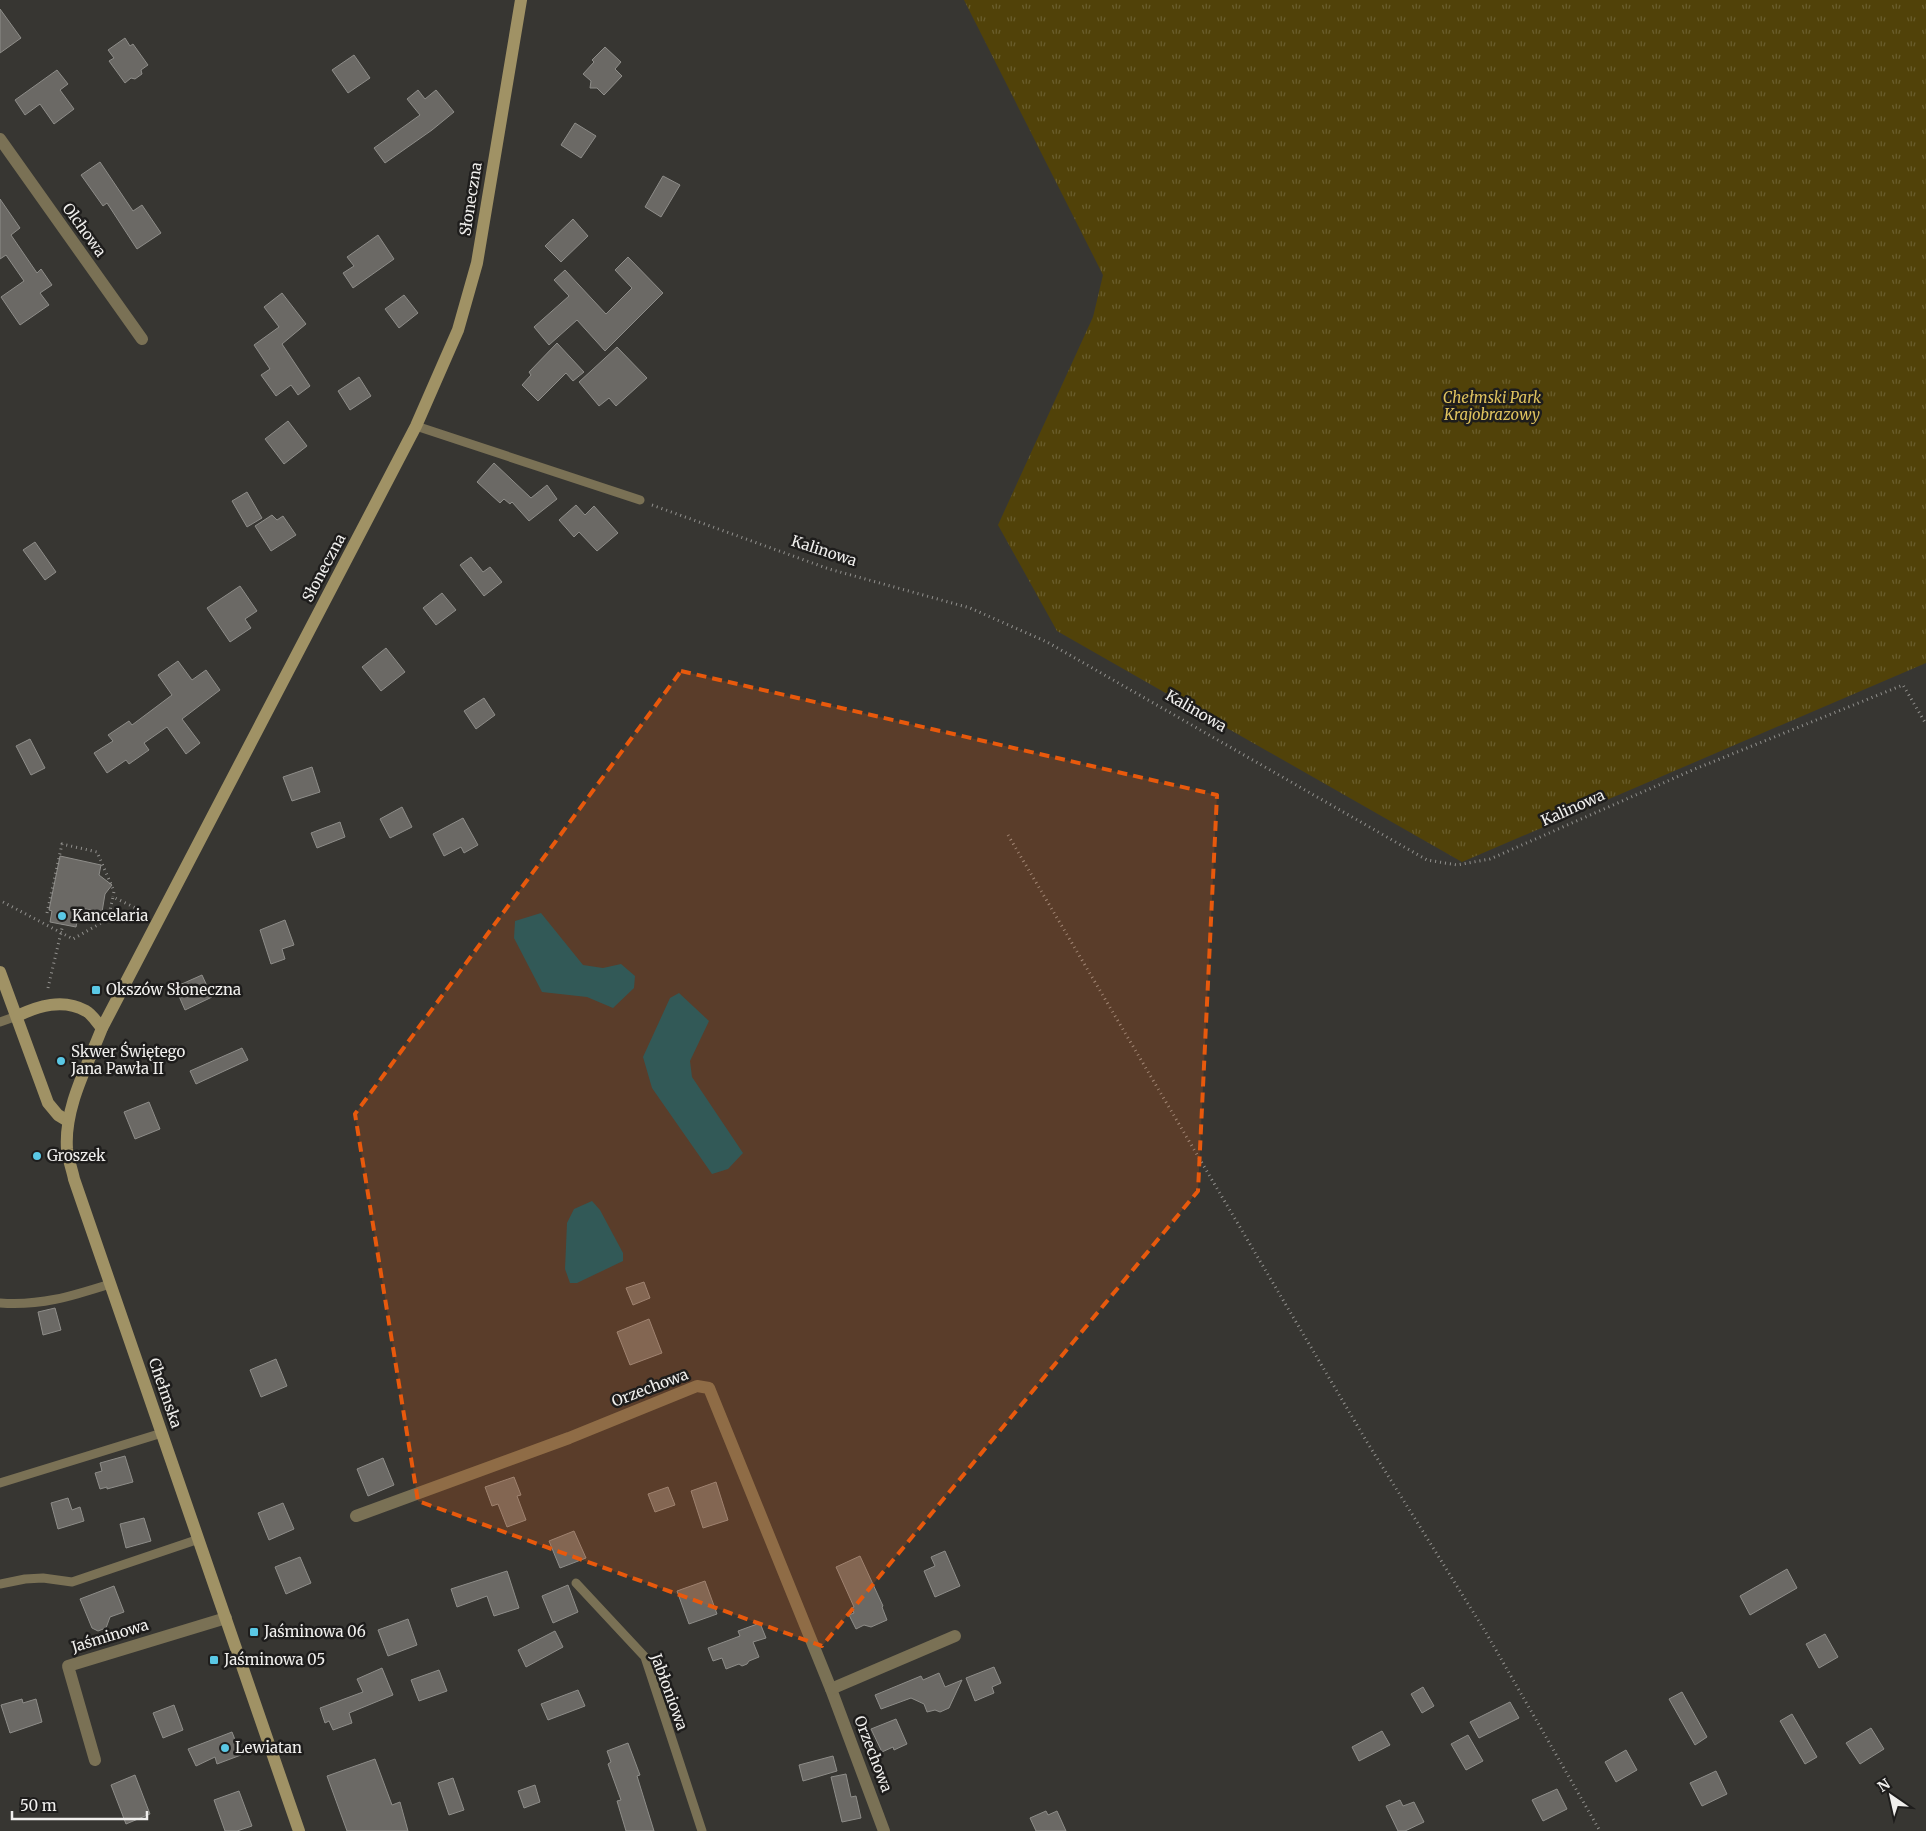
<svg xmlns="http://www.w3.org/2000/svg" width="1926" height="1831" viewBox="0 0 1926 1831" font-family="Merriweather,serif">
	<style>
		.park { fill: url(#park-tufts) }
		.water { fill: #06596b }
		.building { fill: #6b6965; stroke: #8e8d89 }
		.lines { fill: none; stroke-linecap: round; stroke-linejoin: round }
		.path { stroke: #92918e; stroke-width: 3; stroke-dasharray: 1 4; stroke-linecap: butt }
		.lane { stroke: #7a7155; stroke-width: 9 }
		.street { stroke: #7a7155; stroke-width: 12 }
		.secondary { stroke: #a09265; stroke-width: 12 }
		.marked { fill: #e8590c; fill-opacity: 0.2; stroke: #e8590c; stroke-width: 4; stroke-dasharray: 10 6; stroke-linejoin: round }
		.poi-dot { fill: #5ac8e5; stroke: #1e1d1c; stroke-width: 2 }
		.labels { text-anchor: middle; stroke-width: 5; stroke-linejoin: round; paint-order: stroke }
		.street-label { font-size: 15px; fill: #f0efed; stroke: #1e1d1c }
		.park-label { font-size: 15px; font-style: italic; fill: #e0c35f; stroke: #1e1d1c }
		.poi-label { font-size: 15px; fill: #f0efed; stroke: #1e1d1c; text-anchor: start }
	</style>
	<defs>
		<pattern id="park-tufts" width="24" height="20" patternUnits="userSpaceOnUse" patternTransform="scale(1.25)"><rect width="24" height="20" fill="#514209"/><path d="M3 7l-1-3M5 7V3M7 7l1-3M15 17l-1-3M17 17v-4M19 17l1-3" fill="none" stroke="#6a5e2d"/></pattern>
	</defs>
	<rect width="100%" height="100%" fill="#373632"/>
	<path class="park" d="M964,0H1926V663L1462,862L1057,631L998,525L1093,317L1103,275Z"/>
	<g class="water">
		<path d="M541,913L583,965L603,968L621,964L635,976L634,988L613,1008L587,997L542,992L514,938L515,921Z"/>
		<path d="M679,993L709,1021L690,1061L692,1077L743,1153L728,1169L712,1174L652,1088L643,1057L670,998Z"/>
		<path d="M592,1201L600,1210L623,1253V1261L577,1283H570L565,1269L567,1223L574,1209Z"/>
	</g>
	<g class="building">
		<path d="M0,9L21,38L0,53Z"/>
		<path d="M125,38L130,46L133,44L148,65L141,70L142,74L135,79L131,78L125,83L109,61L114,58L108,50Z"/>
		<path d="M605,47L621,62L615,69L622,76L604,95L597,88H590L591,81L583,74L594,62L592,60Z"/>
		<path d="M354,55L370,78L348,93L332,70Z"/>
		<path d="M57,70L68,84L60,90L74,109L54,124L40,104L25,115L15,100Z"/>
		<path d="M418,90L425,99L436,90L454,112L432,130L385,163L374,148L420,115L407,99Z"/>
		<path d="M575,123L596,136L581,158L561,145Z"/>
		<path d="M100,162L133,211L142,205L161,233L137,249L107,203L103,206L81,175Z"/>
		<path d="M663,176L680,185L661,217L645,207Z"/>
		<path d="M0,199L20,228L11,235L37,273L41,269L52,285L40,293L49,305L20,325L1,297L24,281L6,255L0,259Z"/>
		<path d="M573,219L588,236L561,262L545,246Z"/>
		<path d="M378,235L394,259L353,288L343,273L354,266L347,257Z"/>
		<path d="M628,257L663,293L605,351L577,320L549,345L534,327L569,296L554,280L565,270L606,314L632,288L615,270Z"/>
		<path d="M282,293L306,324L282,344L310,386L298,395L291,385L276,396L261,375L270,369L254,345L279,327L264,307Z"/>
		<path d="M404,295L418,313L399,328L385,309Z"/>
		<path d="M557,343L584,372L573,381L566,373L538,401L522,385L531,375L529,372Z"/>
		<path d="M617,347L647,378L616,406L609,398L599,406L579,382Z"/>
		<path d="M359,377L371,396L350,410L338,391Z"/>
		<path d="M288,421L307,446L284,464L265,439Z"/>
		<path d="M494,463L531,498L547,485L557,499L529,521L512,502L510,504L504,499L500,503L477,482Z"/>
		<path d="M247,492L262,518L247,527L232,501Z"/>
		<path d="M576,505L585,515L594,506L618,533L597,551L579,532L574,537L559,520Z"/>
		<path d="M272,515L277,520L283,516L296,535L271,551L255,526Z"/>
		<path d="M35,542L56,572L45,580L23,550Z"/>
		<path d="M471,557L483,572L490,567L502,582L484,596L460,565Z"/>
		<path d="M240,586L257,611L245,619L251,628L230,642L207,608Z"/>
		<path d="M442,593L456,610L436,625L423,608Z"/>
		<path d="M386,648L405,672L381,691L362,667Z"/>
		<path d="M178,661L192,680L206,670L220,690L182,719L200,743L186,754L167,727L144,743L149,750L129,764L126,760L107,773L94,753L113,741L108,735L129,721L132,725L172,695L158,675Z"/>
		<path d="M484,698L495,715L476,729L464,711Z"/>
		<path d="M30,739L45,768L31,775L16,746Z"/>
		<path d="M312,767L320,792L292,801L283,777Z"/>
		<path d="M402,807L412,827L390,838L380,819Z"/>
		<path d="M463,818L478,845L464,853L461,847L444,856L433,834Z"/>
		<path d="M340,822L345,837L317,848L311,833Z"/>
		<path d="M60,856L101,865L99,875L112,885L105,894L102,912L80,908L76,927L50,922L52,911L49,910Z"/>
		<path d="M285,920L294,945L282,949L285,959L271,964L260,930Z"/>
		<path d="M202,975L212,997L185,1010L175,987Z"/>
		<path d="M242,1048L248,1060L196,1084L190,1071Z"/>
		<path d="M149,1102L160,1129L135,1139L124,1112Z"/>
		<path d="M644,1282L650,1298L633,1305L626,1288Z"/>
		<path d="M55,1308L61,1330L43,1335L38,1312Z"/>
		<path d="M649,1319L662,1353L630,1365L617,1332Z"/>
		<path d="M276,1359L287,1386L261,1397L250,1370Z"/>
		<path d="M125,1456L133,1482L107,1489V1487L100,1489L95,1473L102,1471L100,1463Z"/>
		<path d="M383,1458L394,1485L368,1496L357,1469Z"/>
		<path d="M514,1477L521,1495L517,1496L526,1520L507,1527L498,1504L492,1506L485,1487Z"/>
		<path d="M716,1482L728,1520L703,1528L691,1491Z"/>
		<path d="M668,1487L675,1505L655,1512L648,1494Z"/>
		<path d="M68,1498L72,1510L80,1507L84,1521L58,1529L51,1503Z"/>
		<path d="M283,1503L294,1529L269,1540L258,1513Z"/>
		<path d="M144,1518L151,1541L126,1548L120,1524Z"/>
		<path d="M574,1531L586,1558L560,1568L549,1541Z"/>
		<path d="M945,1551L960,1586L935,1597L924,1571L935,1566L931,1557Z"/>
		<path d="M860,1556L883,1606L882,1607L887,1620L871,1627L864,1625L856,1629L849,1615L854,1613L852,1608L854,1607L836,1567Z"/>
		<path d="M300,1557L311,1583L286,1594L275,1567Z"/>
		<path d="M1787,1569L1797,1588L1750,1615L1740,1596Z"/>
		<path d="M507,1571L519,1608L494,1616L487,1596L457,1607L451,1589Z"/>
		<path d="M705,1581L717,1614L689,1624L677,1591Z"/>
		<path d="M568,1585L578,1612L553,1623L542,1596Z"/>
		<path d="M114,1586L124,1612L110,1617L106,1628L98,1631L92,1628L80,1599Z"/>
		<path d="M408,1619L417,1645L388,1656L378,1630Z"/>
		<path d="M760,1623L766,1638L753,1642L759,1657L749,1661L747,1664L742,1666L739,1664L726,1669L722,1658L713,1661L708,1648L740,1636L738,1631Z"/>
		<path d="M555,1631L563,1647L526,1667L518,1650Z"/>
		<path d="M1825,1634L1838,1657L1819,1668L1806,1644Z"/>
		<path d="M994,1667L1001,1683L992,1687L994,1693L975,1701L966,1678Z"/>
		<path d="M382,1668L393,1695L349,1713L352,1723L333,1730L329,1721L325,1723L320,1708L363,1692L357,1679Z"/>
		<path d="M439,1670L447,1691L419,1701L411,1680Z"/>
		<path d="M939,1673L945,1687L962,1680L949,1708L940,1712L935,1710L927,1712L924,1704L911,1698L881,1709L875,1695L921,1676L923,1680Z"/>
		<path d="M1423,1687L1434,1706L1422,1713L1411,1694Z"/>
		<path d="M578,1690L585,1706L548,1720L541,1704Z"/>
		<path d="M1682,1692L1707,1737L1695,1745L1669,1699Z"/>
		<path d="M22,1699L23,1703L36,1699L42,1722L10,1733L1,1705Z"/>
		<path d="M1510,1702L1519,1718L1479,1738L1470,1722Z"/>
		<path d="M174,1705L183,1730L163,1738L153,1713Z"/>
		<path d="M1792,1714L1817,1757L1805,1764L1780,1721Z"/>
		<path d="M896,1719L907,1744L894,1750L893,1747L882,1752L871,1729Z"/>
		<path d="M1871,1728L1884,1749L1860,1764L1846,1743Z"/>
		<path d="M1382,1731L1390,1745L1359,1761L1352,1747Z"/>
		<path d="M232,1732L241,1755L217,1764L215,1757L196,1766L188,1749Z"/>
		<path d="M1468,1735L1483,1761L1466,1770L1451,1744Z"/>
		<path d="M628,1743L640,1775L637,1776L654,1831H626L617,1801L621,1800L608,1764L611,1762L607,1751Z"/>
		<path d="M1626,1750L1637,1770L1616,1782L1605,1762Z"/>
		<path d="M833,1756L837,1771L803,1781L799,1765Z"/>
		<path d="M375,1759L392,1805L400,1802L408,1831H347L327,1776Z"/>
		<path d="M1716,1771L1727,1794L1702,1806L1690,1783Z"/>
		<path d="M846,1774L851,1797L856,1796L861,1818L842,1822L831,1777Z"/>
		<path d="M135,1775L150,1814L126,1824L111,1785Z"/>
		<path d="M453,1778L464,1810L449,1815L438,1783Z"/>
		<path d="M535,1785L540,1802L524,1808L518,1791Z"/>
		<path d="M1557,1789L1567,1809L1543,1821L1532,1800Z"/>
		<path d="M239,1791L252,1826L237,1831H225L214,1800Z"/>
		<path d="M1400,1800L1403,1806L1414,1802L1424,1822L1405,1831H1398L1386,1806Z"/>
		<path d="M1046,1811L1048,1815L1057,1811L1066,1831H1036L1030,1818Z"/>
	</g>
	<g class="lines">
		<g class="path">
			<path d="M652,505L829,569L970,608L1047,642L1427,860L1457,865L1490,859L1695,769L1903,685L1926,724"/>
			<path d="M1008,835L1367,1442L1485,1631L1600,1831"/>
			<path d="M3,902L73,939L108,919L113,897L142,911"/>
			<path d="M47,913L62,844L97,852L114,891L113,897"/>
			<path d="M48,988L63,924"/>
		</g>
		<g class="lane">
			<path d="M416,426L640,500"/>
			<path d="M0,1022L17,1016"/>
			<path d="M0,1303C41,1306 72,1296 110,1284"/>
			<path d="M0,1483L162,1433"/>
			<path d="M576,1583L645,1657L702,1831"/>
			<path d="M0,1584L25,1579L43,1578L72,1582L199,1539"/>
		</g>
		<g class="street">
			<path d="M0,139L142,339"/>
			<path d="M356,1516L569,1438L697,1386L709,1388L831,1689L884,1831"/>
			<path d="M831,1689L955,1636"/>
			<path d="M95,1760L68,1666L226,1618"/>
		</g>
		<g class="secondary">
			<path d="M0,972L48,1103L58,1115L68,1121"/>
			<path d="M17,1016C38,1006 63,998 86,1011C92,1014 97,1023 102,1028"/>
			<path d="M299,1831L74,1179C72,1169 68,1159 67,1149C64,1107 88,1065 102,1028L416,426L458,330L477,263L521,0"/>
		</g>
	</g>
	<path class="marked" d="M681,671L1217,795L1198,1191L822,1646L418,1501L355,1114Z"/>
	<g class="poi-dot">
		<circle cx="62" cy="916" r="5"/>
		<rect x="91" y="985" width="10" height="10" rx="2.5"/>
		<circle cx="61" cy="1061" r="5"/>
		<circle cx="37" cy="1156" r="5"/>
		<rect x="249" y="1627" width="10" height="10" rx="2.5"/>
		<rect x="209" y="1655" width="10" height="10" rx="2.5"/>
		<circle cx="225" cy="1748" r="5"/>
	</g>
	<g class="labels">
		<g class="street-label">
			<text transform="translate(471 199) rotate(-81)" y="5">Słoneczna</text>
			<text transform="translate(84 230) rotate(54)" y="5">Olchowa</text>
			<text transform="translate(824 551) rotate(18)" y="5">Kalinowa</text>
			<text transform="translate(324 568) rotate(-62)" y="5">Słoneczna</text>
			<text transform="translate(1196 711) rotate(30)" y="5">Kalinowa</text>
			<text transform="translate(1573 808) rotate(-24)" y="5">Kalinowa</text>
			<text transform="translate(650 1388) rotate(-21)" y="5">Orzechowa</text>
			<text transform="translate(165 1393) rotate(71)" y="5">Chełmska</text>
			<text transform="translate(110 1636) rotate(-17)" y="5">Jaśminowa</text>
			<text transform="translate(669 1692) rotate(70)" y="5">Jabłoniowa</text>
			<text transform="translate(873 1754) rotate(69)" y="5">Orzechowa</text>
		</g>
		<g class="park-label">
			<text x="1492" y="403">Chełmski Park<tspan x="1492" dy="17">Krajobrazowy</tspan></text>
		</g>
		<g class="poi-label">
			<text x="72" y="921">Kancelaria</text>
			<text x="106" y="995">Okszów Słoneczna</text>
			<text x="71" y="1057">Skwer Świętego<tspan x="71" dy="17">Jana Pawła II</tspan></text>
			<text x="47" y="1161">Groszek</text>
			<text x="264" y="1637">Jaśminowa 06</text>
			<text x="224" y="1665">Jaśminowa 05</text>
			<text x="235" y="1753">Lewiatan</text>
		</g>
	</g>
	<g transform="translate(1891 1796) rotate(326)" stroke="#1e1d1c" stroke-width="4" paint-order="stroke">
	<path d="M0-4L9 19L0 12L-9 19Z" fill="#f0efed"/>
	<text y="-8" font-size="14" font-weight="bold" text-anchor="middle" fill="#f0efed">N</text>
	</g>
	<path d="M12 1811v8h135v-8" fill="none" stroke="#f0efed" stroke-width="2.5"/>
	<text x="20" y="1811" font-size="15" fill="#f0efed" stroke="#1e1d1c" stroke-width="4" paint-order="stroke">50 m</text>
</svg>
